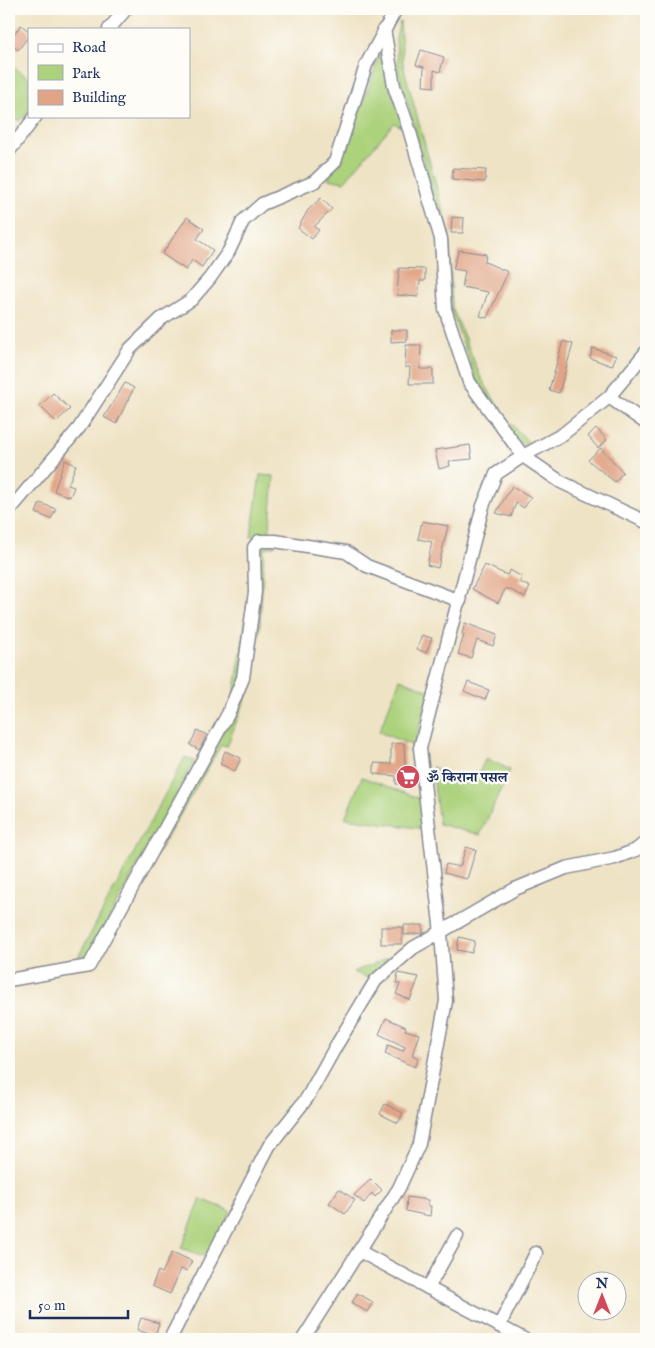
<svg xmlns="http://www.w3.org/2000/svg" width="655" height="1348" viewBox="0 0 655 1348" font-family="'IM FELL English','Noto Serif Devanagari',serif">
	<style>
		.green { fill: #acd27c; stroke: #64806d }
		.building { fill: #e1a486 }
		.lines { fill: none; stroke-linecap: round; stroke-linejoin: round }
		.minor-casing { stroke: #858992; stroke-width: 15 }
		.minor { stroke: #fff; stroke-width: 12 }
		.labels { text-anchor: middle; stroke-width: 4.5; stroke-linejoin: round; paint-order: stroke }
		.poi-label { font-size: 14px; font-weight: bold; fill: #1b2f5e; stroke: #fdfcf7; text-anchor: start }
	</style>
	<rect width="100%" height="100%" fill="#fdfcf7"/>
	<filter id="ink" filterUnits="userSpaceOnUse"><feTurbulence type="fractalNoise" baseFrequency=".02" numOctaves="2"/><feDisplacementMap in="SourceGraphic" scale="10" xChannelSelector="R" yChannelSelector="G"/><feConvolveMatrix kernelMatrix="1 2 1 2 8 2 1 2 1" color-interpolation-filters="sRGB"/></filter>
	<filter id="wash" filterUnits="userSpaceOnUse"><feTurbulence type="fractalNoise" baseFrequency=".0096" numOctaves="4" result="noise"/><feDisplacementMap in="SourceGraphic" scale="20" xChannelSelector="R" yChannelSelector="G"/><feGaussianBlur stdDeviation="1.12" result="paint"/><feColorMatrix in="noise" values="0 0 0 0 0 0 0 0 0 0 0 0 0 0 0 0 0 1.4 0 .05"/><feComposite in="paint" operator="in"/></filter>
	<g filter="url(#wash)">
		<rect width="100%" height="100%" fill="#efe3c5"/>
		<g class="green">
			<path d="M400,21L403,65L449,233L452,307L481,378L504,416L532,446L526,448L498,417L476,379L450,308L432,191L398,69L396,38Z"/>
			<path d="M381,51L389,86L405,129L394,123L344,182L328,179L348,145Z"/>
			<path d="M9,64L29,78V111L19,121L9,113Z"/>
			<path d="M260,475L274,476L269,537H251Z"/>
			<path d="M263,543L276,545L264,549L260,626L252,682L227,746L221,745L150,866L231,716L257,549Z"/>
			<path d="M400,679L430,691L414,746L379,732Z"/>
			<path d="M185,757L194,761L89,956L75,963Z"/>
			<path d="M486,758L510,770L480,835L439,824L432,767L473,785Z"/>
			<path d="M362,777L421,799L425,829L345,818Z"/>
			<path d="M412,945L369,978L353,972L379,962Z"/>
			<path d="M201,1199L231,1211L206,1257L181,1248Z"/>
		</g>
		<g id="blocks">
			<g class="building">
				<path d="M21,25L29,31V36L18,50L9,42V40Z"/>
				<path d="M421,50L444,57L440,72L434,70V87L423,86L424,67L416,65Z"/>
				<path d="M453,168L486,170L485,182L452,179Z"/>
				<path d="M321,198L332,209L314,227L319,230L312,239L298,228L308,210Z"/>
				<path d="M187,217L204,229L197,239L213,250L202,267L192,260L186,270L162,254Z"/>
				<path d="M452,217L464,218L463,233H451Z"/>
				<path d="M459,250L486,254L485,262L508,272L487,318L480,316L488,292L462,287L465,271L453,269Z"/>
				<path d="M399,268L425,269V281H420L418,297L397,295Z"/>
				<path d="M391,330H407V341L391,342Z"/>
				<path d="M563,341L573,344L559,393L549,390Z"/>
				<path d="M406,345H421L420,369H433V384H409L410,367H405Z"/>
				<path d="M593,348L616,356L612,366L590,358Z"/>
				<path d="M125,383L134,388L116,424L104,417Z"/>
				<path d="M53,393L70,409L56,422L40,406Z"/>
				<path d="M596,428L607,440L598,448L588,436Z"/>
				<path d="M470,445L472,459L449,461L450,466L439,469L435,450Z"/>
				<path d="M601,448L623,472L615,482L588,460Z"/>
				<path d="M65,460L76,465L68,485L74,487L70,497L54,491Z"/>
				<path d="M512,486L531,497L524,508L516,503L511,517L496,513Z"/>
				<path d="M40,503L56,509L51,519L36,513Z"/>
				<path d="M422,521L448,526L438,568L427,565L432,542L418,539Z"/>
				<path d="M485,565L507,575L510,570L522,577L520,582L530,587L525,597L506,588L498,603L472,589Z"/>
				<path d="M465,623L497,635L493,646L477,640L471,658L458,654L464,635L462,634Z"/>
				<path d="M422,635L432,638L426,653L417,649Z"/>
				<path d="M468,682L489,690L485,700L464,691Z"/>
				<path d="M197,730L207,735L199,750L190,745Z"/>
				<path d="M404,743L406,784H396V776L374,774V763L391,764V744Z"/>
				<path d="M225,751L241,758L235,771L220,764Z"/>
				<path d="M466,847L476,850L467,879L444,873L446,864L460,867Z"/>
				<path d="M404,925H423V933L404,935Z"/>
				<rect x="381" y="927" width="21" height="17"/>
				<path d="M459,937L475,941L472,953L457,950Z"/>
				<path d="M398,973L419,977L410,1000L396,994L400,984L396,983Z"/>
				<path d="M386,1018L406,1027L405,1030L419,1034L412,1055L419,1058L415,1067L385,1054L388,1045L403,1051L405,1047L379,1034Z"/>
				<path d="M385,1104L403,1113L398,1123L380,1114Z"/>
				<path d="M371,1179L382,1190L375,1197L372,1193L364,1203L354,1195Z"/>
				<path d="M339,1189L355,1200L345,1214L329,1203Z"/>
				<path d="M407,1197L428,1200V1206H431L430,1216L406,1211Z"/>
				<path d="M172,1252L192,1261L187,1271L181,1269L170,1294L152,1286L158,1271L162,1273Z"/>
				<path d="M357,1293L373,1302L367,1312L352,1303Z"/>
				<path d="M141,1318L159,1323L155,1336L137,1330Z"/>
			</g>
		</g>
	</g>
	<g filter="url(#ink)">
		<use href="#blocks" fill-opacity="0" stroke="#858992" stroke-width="1"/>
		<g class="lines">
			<g class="minor-casing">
				<g id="minor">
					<path d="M109,29L126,9"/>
					<path d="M384,29L394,86L409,129L441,239L445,309L469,382L523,456L561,482L646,522"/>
					<path d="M9,151L36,116"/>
					<path d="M609,397L646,423"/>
					<path d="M9,511L79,428L130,349L161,319L191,300L210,278L229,251L243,221L262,204L314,182L335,162L366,65L396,9"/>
					<path d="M9,980L89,966L228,714L243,678L255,592L254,547L259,541H275L346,552L367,566L460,601"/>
					<path d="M359,1251L524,1339"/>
					<path d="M428,1288L457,1236"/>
					<path d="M499,1326L536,1253"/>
					<path d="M170,1339L269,1146L307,1098L336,1046L376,980L413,948L515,889L566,868L615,858L636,850L646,842"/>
					<path d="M303,1339L399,1188L419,1144L446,1001L441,933L420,748L483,506L496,474L523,456L563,434L609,397L646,352"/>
				</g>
			</g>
			<use href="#minor" class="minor"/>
		</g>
	</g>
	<defs>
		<g id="supermarket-disc" transform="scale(1.25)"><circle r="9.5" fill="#d1495b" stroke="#fdfcf7"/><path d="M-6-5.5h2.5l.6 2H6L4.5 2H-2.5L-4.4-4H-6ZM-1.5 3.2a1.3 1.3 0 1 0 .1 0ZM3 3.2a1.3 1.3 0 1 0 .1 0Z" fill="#fff"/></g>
	</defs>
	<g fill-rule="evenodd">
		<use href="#supermarket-disc" x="408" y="777"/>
	</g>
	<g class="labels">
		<g class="poi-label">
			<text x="426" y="782">ॐ किराना पसल</text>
		</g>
	</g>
	<rect width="655" height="1348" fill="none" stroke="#fdfcf7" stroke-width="30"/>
	<rect x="28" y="28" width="162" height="90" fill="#fdfcf7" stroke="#a3aaba"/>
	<rect x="38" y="44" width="25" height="8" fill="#ffffff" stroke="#a3aaba"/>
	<text x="72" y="52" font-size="15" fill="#1b2f5e">Road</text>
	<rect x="38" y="65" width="25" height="15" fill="#acd27c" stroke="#a3aaba"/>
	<text x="72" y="78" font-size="15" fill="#1b2f5e">Park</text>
	<rect x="38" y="90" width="25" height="15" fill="#e1a486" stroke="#a3aaba"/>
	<text x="72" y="102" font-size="15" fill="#1b2f5e">Building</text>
	<g transform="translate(602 1296)"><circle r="24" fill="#fdfcf7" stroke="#a3aaba"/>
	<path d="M0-4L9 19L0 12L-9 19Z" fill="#d1495b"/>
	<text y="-8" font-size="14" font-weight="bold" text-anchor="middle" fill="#1b2f5e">N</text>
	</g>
	<path d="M30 1310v8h98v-8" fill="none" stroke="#1b2f5e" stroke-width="2.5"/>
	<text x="38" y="1310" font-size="15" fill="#1b2f5e" stroke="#fdfcf7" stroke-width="4" paint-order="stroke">50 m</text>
</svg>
